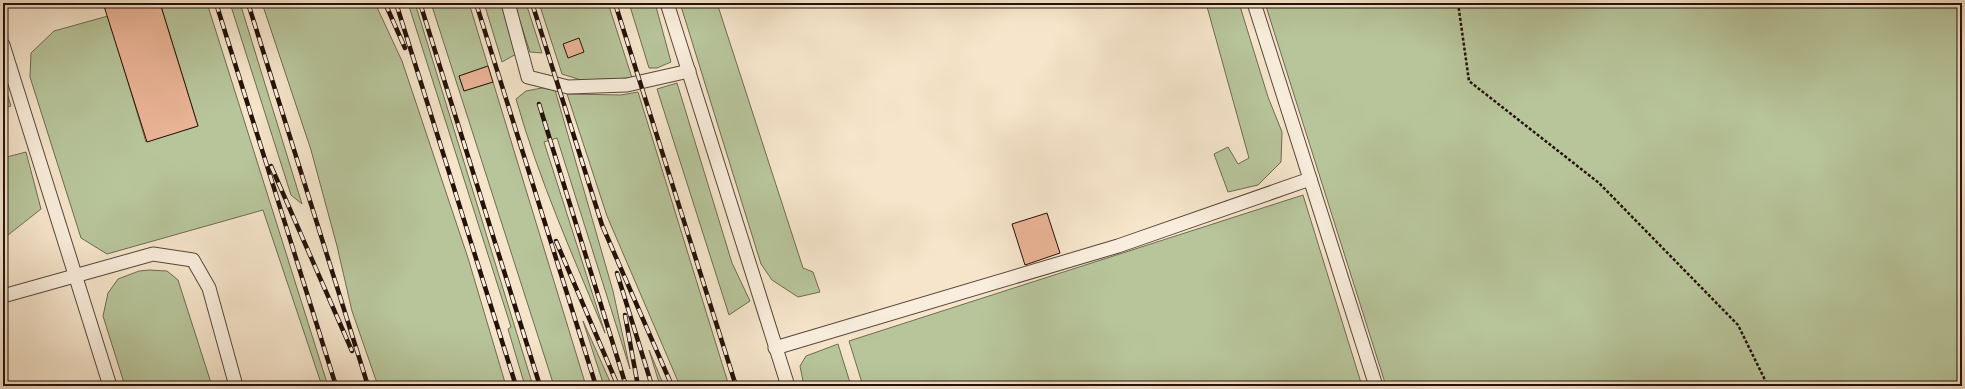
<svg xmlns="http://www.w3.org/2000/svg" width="1965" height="389" viewBox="0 0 1965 389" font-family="'IM FELL Double Pica',serif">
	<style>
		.green { fill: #b8c59b; stroke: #6e6b52 }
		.building { fill: #eab496; stroke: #24110a }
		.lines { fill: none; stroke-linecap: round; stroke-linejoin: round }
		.service-casing { stroke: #58463a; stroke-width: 15 }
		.path { stroke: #24110a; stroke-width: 2.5; stroke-dasharray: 3 2; stroke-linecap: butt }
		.service { stroke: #f9eedd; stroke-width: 13 }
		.rail-casing { stroke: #24110a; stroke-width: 4.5 }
		.rail { stroke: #f9eedd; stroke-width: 3; stroke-dasharray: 9; stroke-linecap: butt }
	</style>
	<rect width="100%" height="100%" fill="#f6e5cb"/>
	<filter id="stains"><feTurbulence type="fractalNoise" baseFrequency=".005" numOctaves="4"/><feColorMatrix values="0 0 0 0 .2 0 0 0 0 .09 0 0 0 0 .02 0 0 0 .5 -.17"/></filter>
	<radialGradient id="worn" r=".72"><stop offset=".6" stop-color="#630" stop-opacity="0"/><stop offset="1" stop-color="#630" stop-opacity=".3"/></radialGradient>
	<g class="green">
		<path d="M160,3H207L328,386H322L263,210L107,254L81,238L30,77L31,53L54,31L108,16L146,142L198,126Z"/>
		<path d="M230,3H240L302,204L291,195Z"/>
		<path d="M262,3H375L402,61L468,258L506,386H477L476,384L470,386H378L352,311L337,246L311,150Z"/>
		<path d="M408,3H415L533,386H525L508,329L511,327Z"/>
		<path d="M431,3H469L488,66L459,76L464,91L493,82L586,386H554Z"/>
		<path d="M484,3H503L518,53L502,62Z"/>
		<path d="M514,3H526L542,53L530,52Z"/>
		<path d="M539,3H608L632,78L581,80L562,74Z"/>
		<path d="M629,3H655L671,62L657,68H649Z"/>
		<path d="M680,3H717L803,268L813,272L820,292L798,297L772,280L761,264Z"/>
		<path d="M1206,3H1239L1268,97L1282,132L1281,162L1258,185L1228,192L1214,154L1228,147L1238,164L1249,158Z"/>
		<path d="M1265,3H1962V386H1386Z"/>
		<path d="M3,80L11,106L3,108Z"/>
		<path d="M677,83L732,263L750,301L729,315L657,89Z"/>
		<path d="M542,88L555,90L613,291L630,369L557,138L544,142L605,333C573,256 539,180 516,99L526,91Z"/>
		<path d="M638,92L729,386H680L607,216L567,94L621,95Z"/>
		<path d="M26,152L41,209L3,239V158Z"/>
		<path d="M1303,195L1362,386H863L849,341Z"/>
		<path d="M149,270L167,271L178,280L212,386H125L103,316L108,293L118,279L139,271Z"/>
		<path d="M583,321L612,386H604Z"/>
		<path d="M838,344L851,386H804L800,366L806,356Z"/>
		<path d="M649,350L664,386H660Z"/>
	</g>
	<g class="building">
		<path d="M103,3H160L198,126L147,142Z"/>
		<path d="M579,38L584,52L568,58L563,44Z"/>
		<path d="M488,66L493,82L464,91L459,76Z"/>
		<path d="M1047,213L1060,253L1025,265L1012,224Z"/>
	</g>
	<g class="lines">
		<g class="service-casing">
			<g id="service">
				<path d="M508,3L528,77L568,87L627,85L689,71"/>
				<path d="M667,3L788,386"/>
				<path d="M1254,3L1376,386"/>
				<path d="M3,45L110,386"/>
				<path d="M3,296L153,254L193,260L209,288L236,386"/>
				<path d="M775,348L1118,246L1310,179"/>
			</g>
		</g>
		<path class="path" d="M1458,3L1469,81L1599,183L1738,325L1768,386"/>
		<use href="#service" class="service"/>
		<g class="rail-casing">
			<g id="rail">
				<path d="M216,3L336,386"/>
				<path d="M248,3L368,386"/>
				<path d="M385,3L405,48"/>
				<path d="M396,3L516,386"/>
				<path d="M420,3L540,386"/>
				<path d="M476,3L596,386"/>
				<path d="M532,3L602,225L672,386"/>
				<path d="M615,3L736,386"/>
				<path d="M539,104L626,386"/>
				<path d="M271,166L352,351"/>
				<path d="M556,241L618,386"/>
				<path d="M617,273L652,386"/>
				<path d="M625,315L638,386"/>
			</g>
		</g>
		<use href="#rail" class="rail"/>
	</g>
	<rect width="1965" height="389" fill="none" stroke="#f6e5cb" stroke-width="16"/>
	<rect x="4" y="4" width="1957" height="381" fill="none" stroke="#24110a" stroke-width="2"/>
	<rect x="8" y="8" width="1949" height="373" fill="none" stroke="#24110a"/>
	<rect width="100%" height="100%" filter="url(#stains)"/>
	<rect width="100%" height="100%" fill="url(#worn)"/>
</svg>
